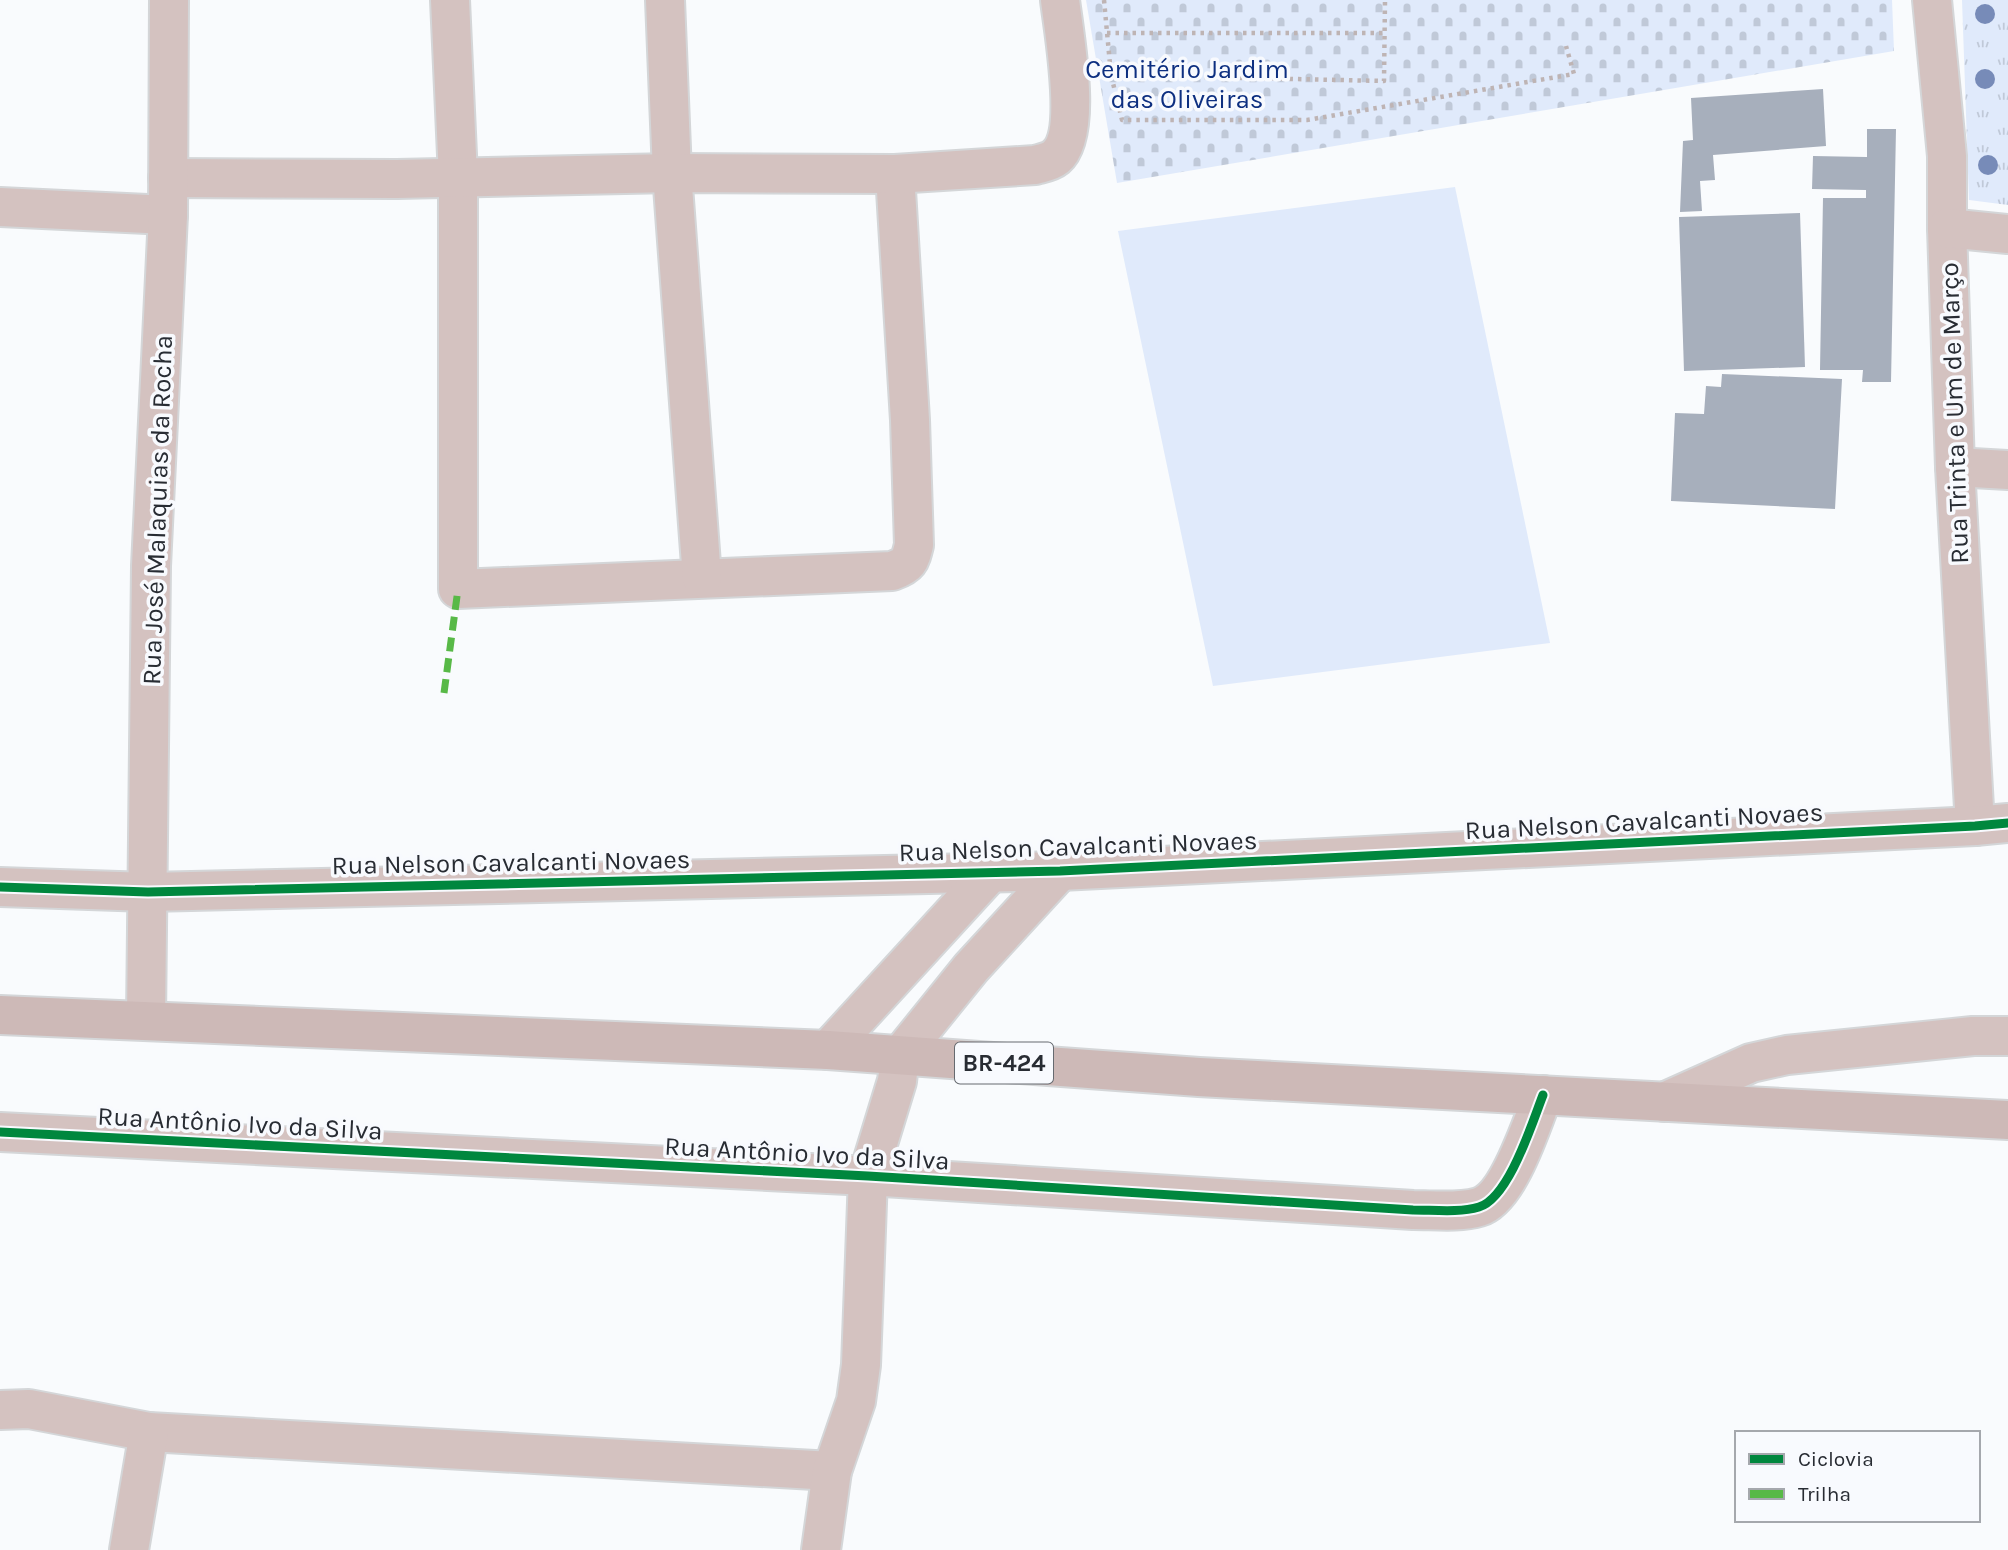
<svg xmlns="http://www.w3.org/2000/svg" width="2008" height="1550" viewBox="0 0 2008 1550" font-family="Karla,sans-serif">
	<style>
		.grass { fill: #e0eafb }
		.cemetery { fill: url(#cemetery-stones) }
		.park { fill: url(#park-tufts) }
		.building { fill: #a7afbc }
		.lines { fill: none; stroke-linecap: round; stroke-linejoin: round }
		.minor-casing { stroke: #d4d6d8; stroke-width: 42 }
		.major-casing { stroke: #d4d6d8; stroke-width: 42 }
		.path { stroke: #beb4b4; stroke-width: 4.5; stroke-dasharray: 3.5 5; stroke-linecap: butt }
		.minor { stroke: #d4c2c0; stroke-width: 38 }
		.major { stroke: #cdb9b7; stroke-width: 38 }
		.quiet { stroke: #58b947; stroke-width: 7; stroke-dasharray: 14 7; stroke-linecap: butt }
		.cycleway-casing { stroke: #f8fafe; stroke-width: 13 }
		.cycleway { stroke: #00873e; stroke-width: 9 }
		.tree { fill: #778bb8 }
		.labels { text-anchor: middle; stroke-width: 7; stroke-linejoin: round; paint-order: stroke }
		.shield { fill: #f8fafe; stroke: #666a70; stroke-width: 2 }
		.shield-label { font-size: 24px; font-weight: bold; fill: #282c33 }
		.park-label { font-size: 26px; fill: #0d2f80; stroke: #f8fafe }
		.street-label { font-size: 26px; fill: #282c33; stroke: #f8fafe }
	</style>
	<defs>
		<pattern id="cemetery-stones" width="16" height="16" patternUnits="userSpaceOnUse" patternTransform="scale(1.75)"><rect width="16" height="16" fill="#e0eafb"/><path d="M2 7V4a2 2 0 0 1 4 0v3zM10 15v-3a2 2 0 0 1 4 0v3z" fill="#c0c9d8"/></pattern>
		<pattern id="park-tufts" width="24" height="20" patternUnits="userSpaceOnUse" patternTransform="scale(1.75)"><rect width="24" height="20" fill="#e0eafb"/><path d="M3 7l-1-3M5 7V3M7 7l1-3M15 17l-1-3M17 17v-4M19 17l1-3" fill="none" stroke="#c0c9d8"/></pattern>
	</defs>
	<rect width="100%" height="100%" fill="#f9fbfd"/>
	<path class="grass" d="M1455,187L1550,643L1213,686L1118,231Z"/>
	<path class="cemetery" d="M1086,0H1892L1894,51L1117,183Z"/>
	<path class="park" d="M1962,0H2008V205L1969,200Z"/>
	<g class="building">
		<path d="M1823,89L1826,146L1713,155L1715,180L1700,181L1702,211L1680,212L1683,141L1693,140L1691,98Z"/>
		<path d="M1867,129H1896L1891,382H1862L1863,370H1820L1823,198H1866V190L1812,189L1813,156L1867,157Z"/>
		<path d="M1800,213L1805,367L1684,371L1679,217Z"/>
		<path d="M1722,374L1842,379L1835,509L1671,501L1675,413L1704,414L1706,386L1721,387Z"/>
	</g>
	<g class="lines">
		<g class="minor-casing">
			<g id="minor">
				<path d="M450,0L458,177V589L892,571C909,565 910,561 914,545L910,420L895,174"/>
				<path d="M665,0L672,173L702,578"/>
				<path d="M1932,0L1947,156V228L1955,467L1975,826"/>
				<path d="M168,178L397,179L672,173L895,174L1035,165C1042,163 1050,162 1056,157C1083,134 1064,34 1060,0"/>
				<path d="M0,207L168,215"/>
				<path d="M1947,228L2008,234"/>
				<path d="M1955,467L2008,470"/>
				<path d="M0,887L148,892L1060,871L1975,826L2008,823"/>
				<path d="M146,1020L151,566L168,215L169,0"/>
				<path d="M828,1050L992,871"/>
				<path d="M1664,1102L1751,1063L1787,1055L1973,1036H2008"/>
				<path d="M0,1132L868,1176L1413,1210C1434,1210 1459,1213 1479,1207C1509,1198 1532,1123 1543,1095"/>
				<path d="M0,1410L29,1409L149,1432L832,1471"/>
				<path d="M129,1550L149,1432"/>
				<path d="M821,1550L832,1471L856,1401L861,1365L868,1176L897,1081L900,1056L971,968L1060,871"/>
			</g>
		</g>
		<g class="major-casing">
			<path id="major" d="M0,1015L828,1050L1199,1077L2008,1120"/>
		</g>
		<g class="path">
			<path d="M1104,0L1111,75L1122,120H1307L1574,74L1566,46"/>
			<path d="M1107,33H1383"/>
			<path d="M1111,75L1384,81L1385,0"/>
		</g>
		<use href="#minor" class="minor"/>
		<use href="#major" class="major"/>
		<path class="quiet" d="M444,693L458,589"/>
		<g class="cycleway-casing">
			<g id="cycleway">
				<path d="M0,887L148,892L1060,871L1975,826L2008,823"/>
				<path d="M0,1132L868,1176L1413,1210C1434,1210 1459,1213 1479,1207C1509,1198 1532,1123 1543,1095"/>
			</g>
		</g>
		<use href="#cycleway" class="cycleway"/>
	</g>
	<g class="tree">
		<circle cx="1985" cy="14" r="10"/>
		<circle cx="1985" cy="79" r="10"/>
		<circle cx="1988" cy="165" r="10"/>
	</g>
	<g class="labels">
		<rect class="shield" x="955" y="1042.5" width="98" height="41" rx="5"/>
		<g class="shield-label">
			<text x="1004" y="1071">BR-424</text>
		</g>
		<g class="park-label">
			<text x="1187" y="78">Cemitério Jardim<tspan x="1187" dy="30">das Oliveiras</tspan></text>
		</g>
		<g class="street-label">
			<text transform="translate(1954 413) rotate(-92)" y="9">Rua Trinta e Um de Março</text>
			<text transform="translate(157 510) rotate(-88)" y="9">Rua José Malaquias da Rocha</text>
			<text transform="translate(1644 821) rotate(-3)" y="9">Rua Nelson Cavalcanti Novaes</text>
			<text transform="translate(1078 846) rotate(-2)" y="9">Rua Nelson Cavalcanti Novaes</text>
			<text transform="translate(511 862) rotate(-1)" y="9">Rua Nelson Cavalcanti Novaes</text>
			<text transform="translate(240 1123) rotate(3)" y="9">Rua Antônio Ivo da Silva</text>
			<text transform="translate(807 1153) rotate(3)" y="9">Rua Antônio Ivo da Silva</text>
		</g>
	</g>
	<rect x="1735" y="1431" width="245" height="91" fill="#f8fafe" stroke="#a5a8ad" stroke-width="2"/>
	<rect x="1749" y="1454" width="35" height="10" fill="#00873e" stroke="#a5a8ad" stroke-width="2"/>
	<text x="1798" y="1466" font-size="21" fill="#282c33">Ciclovia</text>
	<rect x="1749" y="1489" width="35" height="10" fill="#58b947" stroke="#a5a8ad" stroke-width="2"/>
	<text x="1798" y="1501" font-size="21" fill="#282c33">Trilha</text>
</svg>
